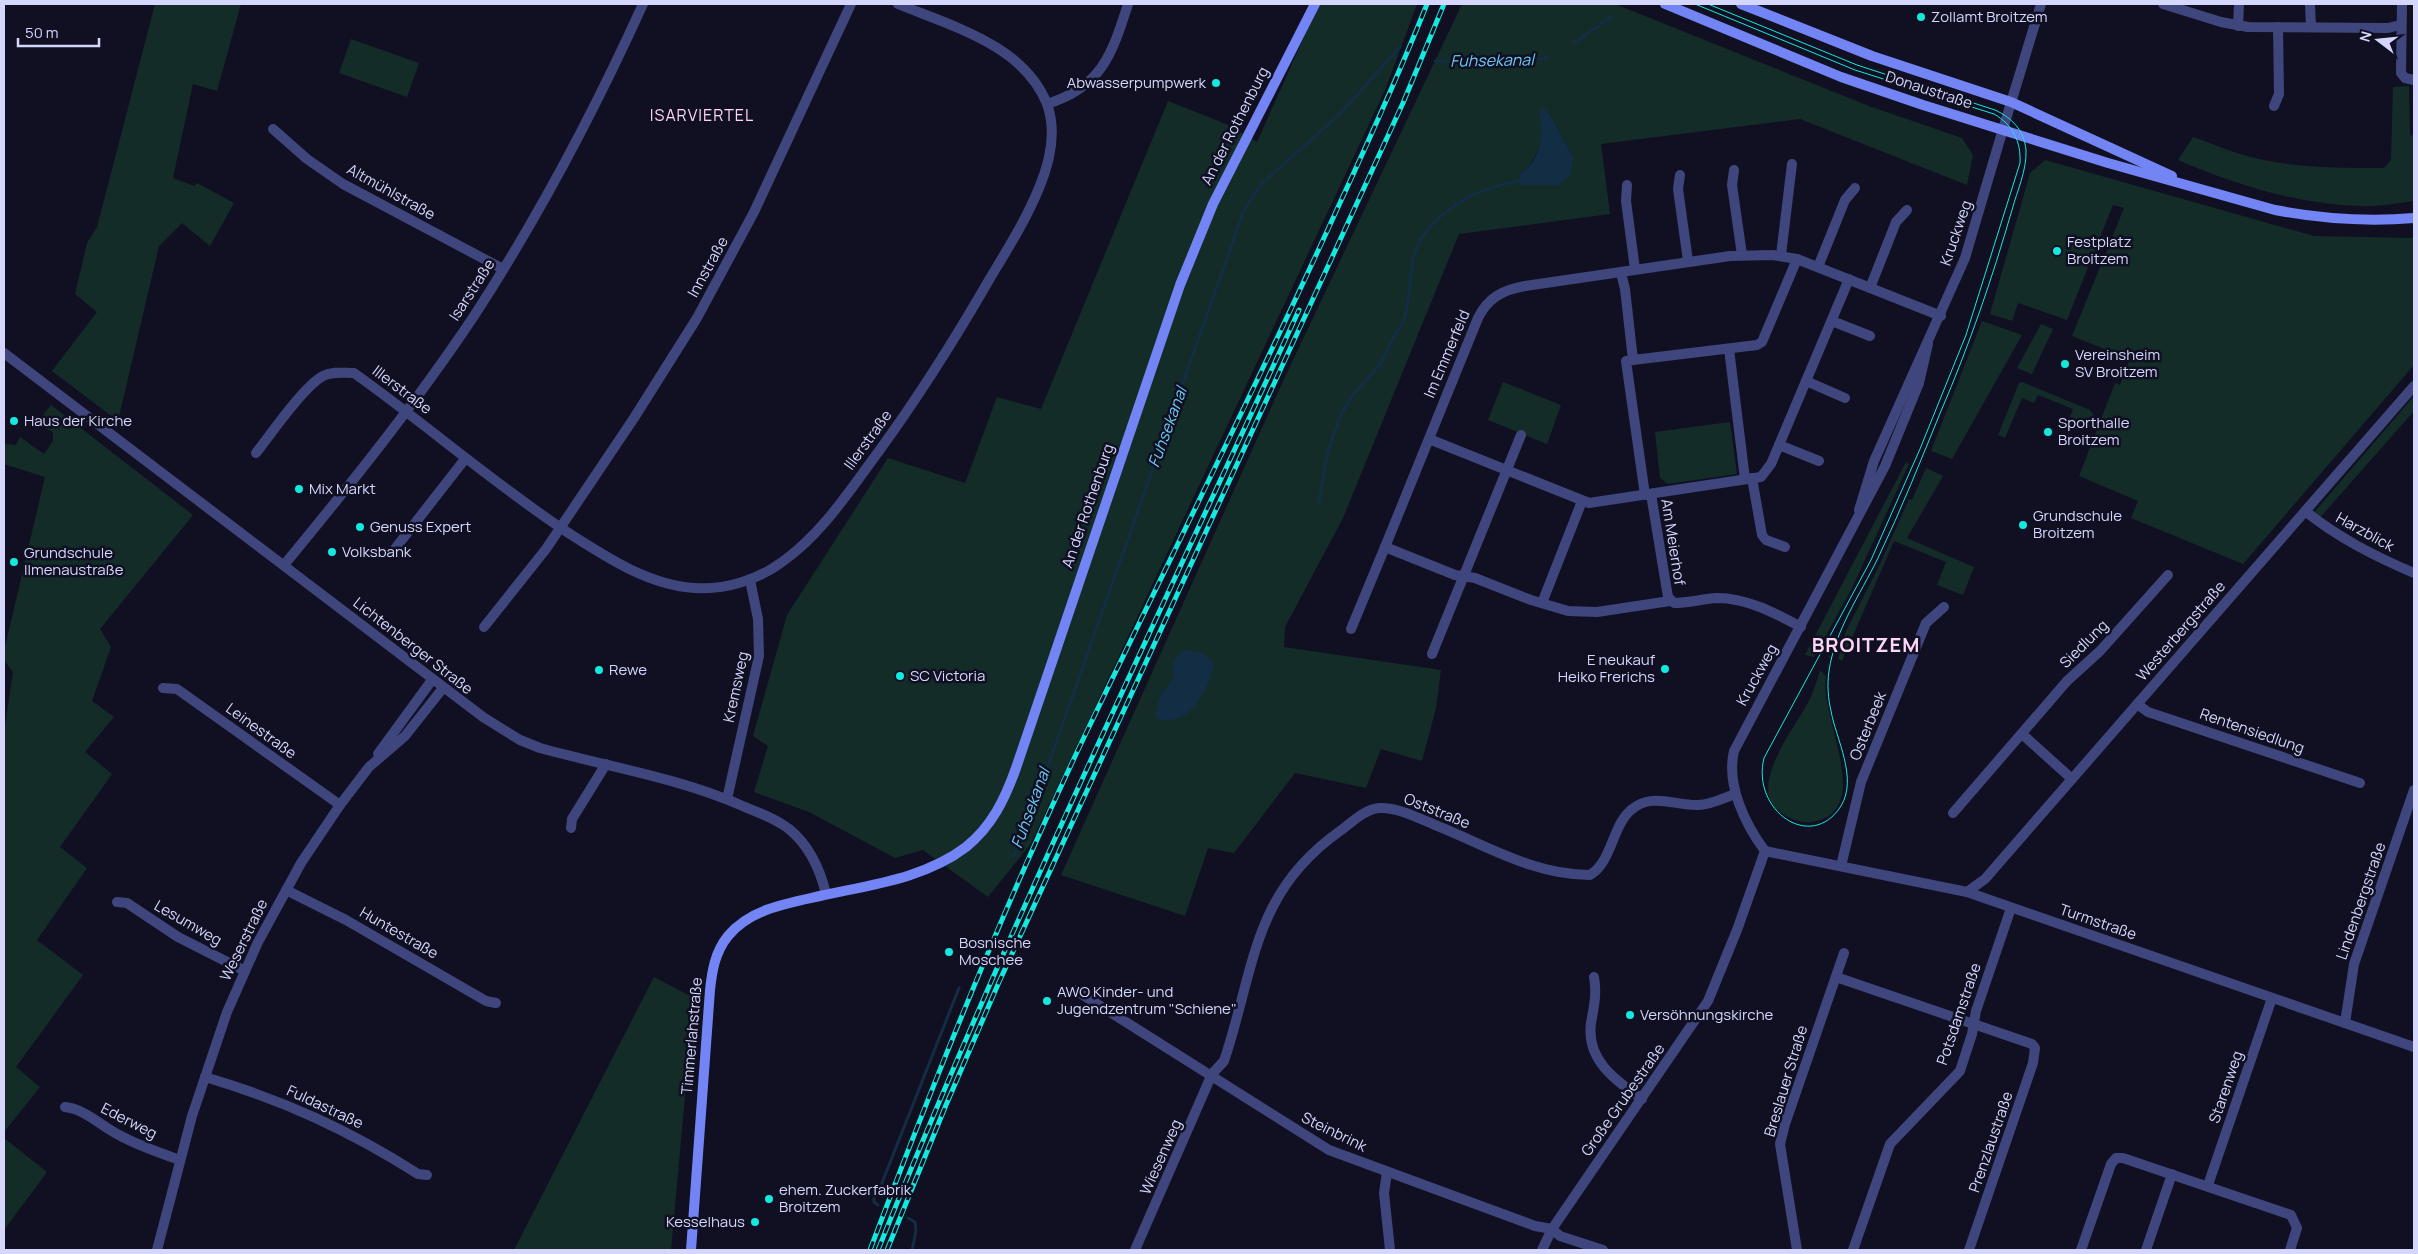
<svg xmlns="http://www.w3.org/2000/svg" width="2418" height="1254" viewBox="0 0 2418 1254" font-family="Manrope,sans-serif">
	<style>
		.green { fill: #132c27; fill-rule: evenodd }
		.water { fill: #122d44 }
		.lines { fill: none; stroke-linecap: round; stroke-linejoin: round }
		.stream { stroke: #122d44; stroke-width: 3 }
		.minor { stroke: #3f467d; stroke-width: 10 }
		.tertiary { stroke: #3f467d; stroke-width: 10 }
		.secondary { stroke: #7384f4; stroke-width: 10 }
		.tram { stroke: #13e9de; stroke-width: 1 }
		.rail-casing { stroke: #13e9de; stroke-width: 5 }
		.rail { stroke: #101022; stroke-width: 3; stroke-dasharray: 9; stroke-linecap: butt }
		.poi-dot { fill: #13e9de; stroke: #101022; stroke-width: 2 }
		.labels { text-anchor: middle; stroke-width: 5; stroke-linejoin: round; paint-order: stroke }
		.poi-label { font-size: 15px; fill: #d4d6fc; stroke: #101022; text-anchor: start }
		.street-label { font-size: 15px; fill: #d4d6fc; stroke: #101022 }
		.water-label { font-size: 16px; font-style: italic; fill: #6bc9f3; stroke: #101022 }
		.neighbourhood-label { font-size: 16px; letter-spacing: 1px; fill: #fcd6f4; stroke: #101022 }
		.district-label { font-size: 20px; font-weight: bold; letter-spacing: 1px; fill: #fcd6f4; stroke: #101022 }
	</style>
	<rect width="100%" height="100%" fill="#101022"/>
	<g class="green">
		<path d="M155,4H241L217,91L193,84L173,178L194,186L197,183L234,203L210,246L182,223L159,246L118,421L52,371L97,312L75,294L87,243L97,227Z"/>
		<path d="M1319,4H1417L1386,88L1030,845L988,897L923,850L895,858L809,812L754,792L768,746L753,736L787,615L888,458L965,483L997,397L1041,409L1168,101L1226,124L1257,142Z"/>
		<path d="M1462,4H1615L1869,106L1962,138L1973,155L1967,185L1800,119L1601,144L1610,214L1459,234L1343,518L1285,627L1284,647L1441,670L1436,708L1422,761L1381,749L1366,788L1295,773L1234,853L1208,848L1185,916L1061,875L1284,379ZM1550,114L1573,156L1540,185H1520L1519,174C1541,161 1540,135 1550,114Z"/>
		<path d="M351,39L419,63L407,97L339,73Z"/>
		<path d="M2409,86L2410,135L2414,136V201C2397,203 2378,207 2360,206C2297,204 2236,185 2178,160L2193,137C2208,142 2224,149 2240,154C2286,168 2336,168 2384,168L2391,160L2393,87Z"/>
		<path d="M2045,160L2314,236L2414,238V365L2243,564L2131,518L2138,501L2079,476L2115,383L2120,385L2130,359L2072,336L2124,208L2113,205L2067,320L2018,303L2012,321L1990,314L2030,173Z"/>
		<path d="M1982,321L2022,335L1952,459L1931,451Z"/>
		<path d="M2041,324L2053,329L2032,374L2017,368Z"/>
		<path d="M1503,382L1561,405L1547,444L1488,420Z"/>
		<path d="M2022,382L2090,410L2095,417L2092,427L2070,417L2073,409L2038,395L2034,403L2022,398L2005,438L1998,435L2019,383Z"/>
		<path d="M2414,396V411L2317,521L2311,516Z"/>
		<path d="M51,405L193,515L100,629L111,647L92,701L114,717L85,752L112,774L60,847L87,868L37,940L83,975L16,1067L40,1087L4,1132V732L13,672L4,660V651L45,477L4,464V444L16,445L20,437L44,454L53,441V432L36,424Z"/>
		<path d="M1730,422L1737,474L1668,484L1660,478L1655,432Z"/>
		<path d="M1906,462L1909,464L1852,588L1814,657L1805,655Z"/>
		<path d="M1926,468L1943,476L1907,538L1974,567L1963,595L1937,585L1946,562L1894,541L1842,661L1838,659L1846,631L1880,564L1909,499L1912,500Z"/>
		<path d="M1820,670L1826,676C1818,716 1877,811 1812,822C1802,823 1795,820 1786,816C1740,793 1796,727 1810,699C1814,690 1817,680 1820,670Z"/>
		<path d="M654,977L694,998L671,1250H514Z"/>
		<path d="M4,1138L47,1172L4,1230Z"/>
	</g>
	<g class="water">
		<path d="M1544,108L1550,114L1573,156L1571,175L1559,185H1520L1519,174C1542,160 1543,135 1539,111Z"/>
		<path d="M1185,650L1205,654L1214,664C1209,690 1191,727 1158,719L1155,715L1160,696L1174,677L1172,663L1182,651Z"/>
	</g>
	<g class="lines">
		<g class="stream">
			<path d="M1574,43L1611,17"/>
			<path d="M1435,61L1537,60L1549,57"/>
			<path d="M1319,503C1324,467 1330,429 1351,398C1360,384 1376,373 1384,357C1388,352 1389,345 1392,340C1395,334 1399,329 1402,324C1414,296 1405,261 1423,236C1447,203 1480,188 1519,181"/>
			<path d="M1013,856L1020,845L1244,210L1260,185L1339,115L1400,47"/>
			<path d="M878,1205L874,1202V1196L882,1183L959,988"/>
			<path d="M908,1218L915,1222L916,1231L912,1250"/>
		</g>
		<g class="minor">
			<path d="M2163,4L2221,22L2248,27L2388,28L2400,25"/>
			<path d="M2310,4L2311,27"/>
			<path d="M2402,4L2401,73L2405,78L2414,80"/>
			<path d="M2238,26L2239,4"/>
			<path d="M1047,104C1102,87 1112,54 1128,4"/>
			<path d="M2274,106L2279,94L2278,27"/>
			<path d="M273,129L307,159L343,184L503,269"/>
			<path d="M2003,129L2041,4"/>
			<path d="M1734,170L1732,185L1742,255"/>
			<path d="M1680,175L1678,189L1688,261"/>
			<path d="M1627,185L1626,201L1635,269"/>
			<path d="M1781,255L1792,164"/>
			<path d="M1818,267L1845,200L1855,188"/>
			<path d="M1621,273L1625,289L1633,360L1626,361L1645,495L1651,494L1668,597L1674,603C1688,603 1702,599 1717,598C1747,598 1775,613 1801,627"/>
			<path d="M1870,288L1896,222L1907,210"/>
			<path d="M1832,321L1870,336"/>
			<path d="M1729,349L1745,479"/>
			<path d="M1633,360L1757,345L1762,342L1797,259"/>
			<path d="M1806,381L1845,398"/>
			<path d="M1429,439L1589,503L1761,477L1771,464L1849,279"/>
			<path d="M1779,445L1819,461"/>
			<path d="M256,453C271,434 304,386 323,376C333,371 344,373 354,373C427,425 493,483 567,532C606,557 648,585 695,588C725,590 758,580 782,562C822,534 850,490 879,451C919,396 955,339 989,280C1007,250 1026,220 1039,188C1050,162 1057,132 1047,104C1024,45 951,26 898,4"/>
			<path d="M1752,478L1762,535L1766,540L1785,547"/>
			<path d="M2305,511C2339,538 2374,556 2414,573"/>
			<path d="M394,550L465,459"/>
			<path d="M284,565C350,485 416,403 474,316C539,216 594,112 643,4"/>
			<path d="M1670,601L1597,612L1568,611L1531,600L1475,578L1455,575L1385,547L1478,318C1488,298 1502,290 1525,286L1730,256L1773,255L1797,259L1941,316"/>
			<path d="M1542,603L1582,501"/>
			<path d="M484,627L546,549L634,418L697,318L754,212L851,4"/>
			<path d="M1351,629L1385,547"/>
			<path d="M1432,654L1521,435"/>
			<path d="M163,688L177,689L340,805"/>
			<path d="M2137,704L2148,712L2360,783"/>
			<path d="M2022,734L2072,779"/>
			<path d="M727,799L759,656L758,619L750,580"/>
			<path d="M1953,813L2067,681L2100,651L2168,575"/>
			<path d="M571,828L572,819L606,764"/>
			<path d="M1765,851L1967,892L2414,1047"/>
			<path d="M1841,866L1861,782L1926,623L1944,607"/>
			<path d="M286,890L346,920L486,1001L496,1003"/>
			<path d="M1967,892L1985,879L2414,386"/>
			<path d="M117,902L127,903L178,937L245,971"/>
			<path d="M1594,977C1597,994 1594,1006 1591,1023C1586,1060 1615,1080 1642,1099"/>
			<path d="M1836,977L2032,1044L2035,1048L2033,1063L1969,1250"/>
			<path d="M1075,990L1329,1150L1535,1226L1552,1229L1560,1236L1603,1250"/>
			<path d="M2345,1023L2354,964L2414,790"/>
			<path d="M205,1077C283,1100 349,1130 418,1174L427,1175"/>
			<path d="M65,1107C85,1109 101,1126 119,1135C139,1146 160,1153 180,1160"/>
			<path d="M1387,1172L1384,1193L1390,1250"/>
			<path d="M2208,1185L2272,998"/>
			<path d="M1135,1250L1212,1074L1224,1061C1255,969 1252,893 1340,831C1351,823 1365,809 1379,808C1399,807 1422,820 1440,827C1489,847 1535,875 1590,875C1612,862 1612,826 1631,810C1651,792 1676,806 1698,805C1711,805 1724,798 1735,794"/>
			<path d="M1797,1250L1780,1144L1785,1124L1844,953"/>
			<path d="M1853,1250L1890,1144L1960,1071L1972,1034L1976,1011L2011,908"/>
			<path d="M2081,1250L2111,1164L2116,1158H2123L2291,1215L2297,1228L2290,1250"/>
			<path d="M2146,1250L2172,1174"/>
		</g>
		<g class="tertiary">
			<path d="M4,353L483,717L520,740L540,748C609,767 680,778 745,807C760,813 776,819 789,829C810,846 820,869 826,894"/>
			<path d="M1859,510L1874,461L1965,258L2003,129"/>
			<path d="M378,754L432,680"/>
			<path d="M157,1250L192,1116L227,1012L258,942L301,863L340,805L369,767L405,736L443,688"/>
			<path d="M1542,1250L1552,1229L1708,1001L1737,930L1765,851C1745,824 1726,785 1734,751L1885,466L1919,383L1928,344"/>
		</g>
		<g class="secondary">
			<path d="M1665,4L1841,77L1923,105L2108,163L2275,210C2322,219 2366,222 2414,218"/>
			<path d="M1741,4L1872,56L2011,102L2172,176"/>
			<path d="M691,1250L710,990C712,971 715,952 728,936C750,909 788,903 820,896C869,885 924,879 966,847C992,826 1005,799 1016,768L1180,285L1213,204L1315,4"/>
		</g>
		<path class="tram" d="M1695,4L1855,70L1994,114C2013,125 2021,141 2020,163L1966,335L1920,449L1871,560L1764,758C1751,810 1811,853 1841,806C1858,778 1836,739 1831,711C1828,698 1827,685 1829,671C1835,630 1860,595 1878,558C1901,510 1921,460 1941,411C1969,346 1992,279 2012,210C2017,191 2027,170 2026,150C2024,130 2012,118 1995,110L1857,65L1708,4"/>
		<g class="rail-casing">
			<g id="rail">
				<path d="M870,1250C936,1075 1006,901 1087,731C1171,556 1259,382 1339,205C1370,138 1400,72 1427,4"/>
				<path d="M878,1250C1006,931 1156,622 1299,310"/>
				<path d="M887,1250L946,1105L999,982L1403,103L1444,4"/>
			</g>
		</g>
		<use href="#rail" class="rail"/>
	</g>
	<g class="poi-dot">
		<circle cx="1921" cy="17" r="5"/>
		<circle cx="1216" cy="83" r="5"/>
		<circle cx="2057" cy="251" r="5"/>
		<circle cx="2065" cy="364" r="5"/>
		<circle cx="14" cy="421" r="5"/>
		<circle cx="2048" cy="432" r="5"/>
		<circle cx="299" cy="489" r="5"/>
		<circle cx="2023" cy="525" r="5"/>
		<circle cx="360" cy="527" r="5"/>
		<circle cx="332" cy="552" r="5"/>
		<circle cx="14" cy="562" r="5"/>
		<circle cx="1665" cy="669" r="5"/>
		<circle cx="599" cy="670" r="5"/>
		<circle cx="900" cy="676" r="5"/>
		<circle cx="949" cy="952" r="5"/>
		<circle cx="1047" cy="1001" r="5"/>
		<circle cx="1630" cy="1015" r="5"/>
		<circle cx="769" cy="1199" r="5"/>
		<circle cx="755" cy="1222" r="5"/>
	</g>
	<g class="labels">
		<g class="poi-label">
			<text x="1931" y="22">Zollamt Broitzem</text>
			<text x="1206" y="88" text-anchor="end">Abwasserpumpwerk</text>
			<text x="2067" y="247">Festplatz<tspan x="2067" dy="17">Broitzem</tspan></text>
			<text x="2075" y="360">Vereinsheim<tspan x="2075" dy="17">SV Broitzem</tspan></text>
			<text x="24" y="426">Haus der Kirche</text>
			<text x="2058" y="428">Sporthalle<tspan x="2058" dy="17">Broitzem</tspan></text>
			<text x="309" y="494">Mix Markt</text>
			<text x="2033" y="521">Grundschule<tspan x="2033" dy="17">Broitzem</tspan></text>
			<text x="370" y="532">Genuss Expert</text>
			<text x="342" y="557">Volksbank</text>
			<text x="24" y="558">Grundschule<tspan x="24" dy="17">Ilmenaustraße</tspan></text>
			<text x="1655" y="665" text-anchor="end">E neukauf<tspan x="1655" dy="17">Heiko Frerichs</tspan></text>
			<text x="609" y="675">Rewe</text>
			<text x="910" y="681">SC Victoria</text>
			<text x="959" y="948">Bosnische<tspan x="959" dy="17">Moschee</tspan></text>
			<text x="1057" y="997">AWO Kinder- und<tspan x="1057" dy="17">Jugendzentrum "Schiene"</tspan></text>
			<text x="1640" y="1020">Versöhnungskirche</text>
			<text x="779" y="1195">ehem. Zuckerfabrik<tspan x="779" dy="17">Broitzem</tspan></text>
			<text x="745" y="1227" text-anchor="end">Kesselhaus</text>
		</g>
		<g class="street-label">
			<text transform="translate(1929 90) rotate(18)" y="5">Donaustraße</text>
			<text transform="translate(1235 126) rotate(-63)" y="5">An der Rothenburg</text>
			<text transform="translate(391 192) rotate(29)" y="5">Altmühlstraße</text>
			<text transform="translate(1956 233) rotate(-71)" y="5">Kruckweg</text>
			<text transform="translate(708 267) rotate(-61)" y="5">Innstraße</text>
			<text transform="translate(472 290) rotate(-57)" y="5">Isarstraße</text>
			<text transform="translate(1447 354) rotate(-67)" y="5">Im Emmerfeld</text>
			<text transform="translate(402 390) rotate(37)" y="5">Illerstraße</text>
			<text transform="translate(868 440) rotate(-54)" y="5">Illerstraße</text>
			<text transform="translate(1088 506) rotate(-71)" y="5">An der Rothenburg</text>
			<text transform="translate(2365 532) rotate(29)" y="5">Harzblick</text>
			<text transform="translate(1673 542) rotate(81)" y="5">Am Meierhof</text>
			<text transform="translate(2181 631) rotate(-49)" y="5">Westerbergstraße</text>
			<text transform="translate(2084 644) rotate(-45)" y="5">Siedlung</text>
			<text transform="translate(413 646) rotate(38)" y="5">Lichtenberger Straße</text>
			<text transform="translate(1757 675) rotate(-61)" y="5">Kruckweg</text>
			<text transform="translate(736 687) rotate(-78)" y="5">Kremsweg</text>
			<text transform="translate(1868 726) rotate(-68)" y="5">Osterbeek</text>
			<text transform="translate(261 731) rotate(36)" y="5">Leinestraße</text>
			<text transform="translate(2252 731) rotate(19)" y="5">Rentensiedlung</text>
			<text transform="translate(1437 811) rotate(22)" y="5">Oststraße</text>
			<text transform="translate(2361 901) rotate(-71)" y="5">Lindenbergstraße</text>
			<text transform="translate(2098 922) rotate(19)" y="5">Turmstraße</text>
			<text transform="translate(188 923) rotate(30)" y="5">Lesumweg</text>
			<text transform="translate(399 933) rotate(30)" y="5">Huntestraße</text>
			<text transform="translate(244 940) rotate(-64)" y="5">Weserstraße</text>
			<text transform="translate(1959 1014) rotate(-71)" y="5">Potsdamstraße</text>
			<text transform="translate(692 1036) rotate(-85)" y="5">Timmerlahstraße</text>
			<text transform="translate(1786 1081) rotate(-73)" y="5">Breslauer Straße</text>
			<text transform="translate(2226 1087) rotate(-71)" y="5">Starenweg</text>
			<text transform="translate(1623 1100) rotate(-55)" y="5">Große Grubestraße</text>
			<text transform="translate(325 1107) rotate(25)" y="5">Fuldastraße</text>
			<text transform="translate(129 1121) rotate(27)" y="5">Ederweg</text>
			<text transform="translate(1334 1132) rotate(26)" y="5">Steinbrink</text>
			<text transform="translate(1991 1142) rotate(-71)" y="5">Prenzlaustraße</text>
			<text transform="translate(1161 1157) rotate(-66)" y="5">Wiesenweg</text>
		</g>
		<g class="water-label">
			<text transform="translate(1492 60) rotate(-1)" y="6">Fuhsekanal</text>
			<text transform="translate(1167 427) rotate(-70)" y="6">Fuhsekanal</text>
			<text transform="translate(1030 808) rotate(-70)" y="6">Fuhsekanal</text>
		</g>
		<g class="neighbourhood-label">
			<text x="702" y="121">ISARVIERTEL</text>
		</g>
		<g class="district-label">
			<text x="1866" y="652">BROITZEM</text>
		</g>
	</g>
	<rect width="2418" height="1254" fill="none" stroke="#d4d6fc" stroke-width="10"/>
	<g transform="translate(2378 40) rotate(286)" stroke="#101022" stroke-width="4" paint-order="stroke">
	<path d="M0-4L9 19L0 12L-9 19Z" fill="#d4d6fc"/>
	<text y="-8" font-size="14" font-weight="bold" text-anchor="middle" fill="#d4d6fc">N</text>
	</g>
	<path d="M18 38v8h81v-8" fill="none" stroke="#d4d6fc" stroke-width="2.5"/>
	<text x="25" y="38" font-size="15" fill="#d4d6fc" stroke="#101022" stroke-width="4" paint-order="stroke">50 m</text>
</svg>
